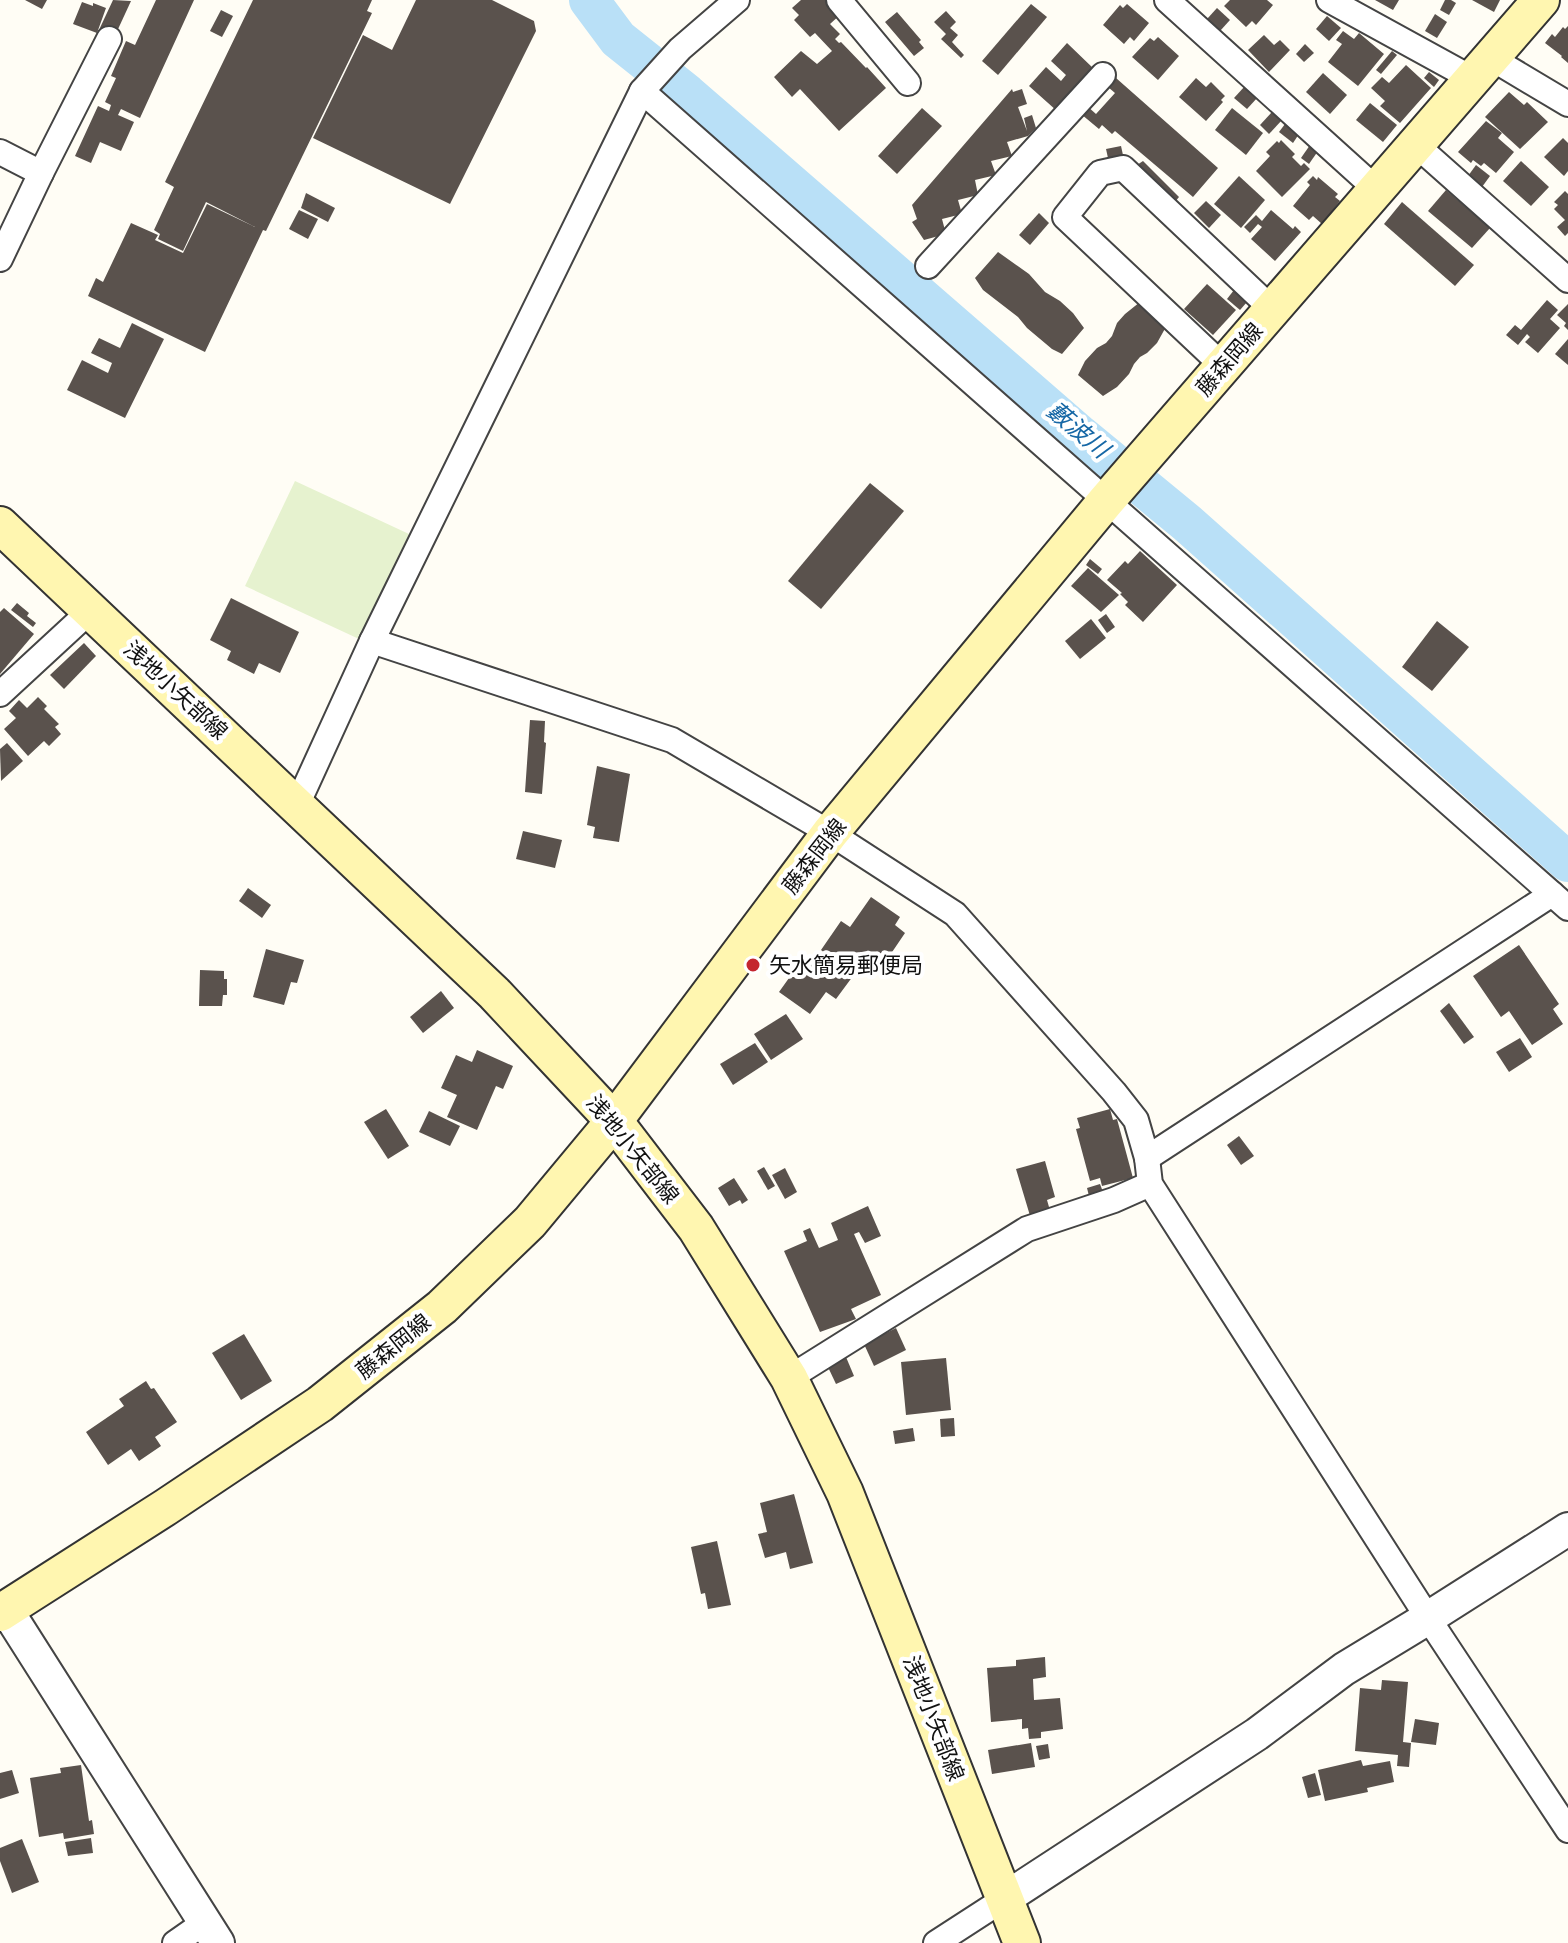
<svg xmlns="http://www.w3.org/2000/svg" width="1568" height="1943" viewBox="0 0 1568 1943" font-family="'Noto Serif','Noto Sans JP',serif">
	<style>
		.pitch { fill: #e6f2cf }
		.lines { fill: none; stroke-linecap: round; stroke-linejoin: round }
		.river { stroke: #b9e0f7; stroke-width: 40 }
		.building { fill: #5a524d }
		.minor-casing { stroke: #444; stroke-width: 28 }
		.tertiary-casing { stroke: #444; stroke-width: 36 }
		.secondary-casing { stroke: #333; stroke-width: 40 }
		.minor { stroke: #fff; stroke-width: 24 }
		.tertiary { stroke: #fff; stroke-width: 32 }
		.secondary { stroke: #fff6b0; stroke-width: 36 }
		.poi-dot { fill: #c4262e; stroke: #fff; stroke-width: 3 }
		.labels { text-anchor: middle; stroke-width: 8; stroke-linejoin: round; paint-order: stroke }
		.street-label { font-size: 22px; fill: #111; stroke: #fff }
		.poi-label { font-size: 22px; fill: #111; stroke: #fff; text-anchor: start }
		.water-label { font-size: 24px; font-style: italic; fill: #1768a6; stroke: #fff }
	</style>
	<rect width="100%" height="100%" fill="#fffdf5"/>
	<path class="pitch" d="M295,481L409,534L359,639L245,586Z"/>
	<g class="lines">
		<path class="river" d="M589,0L618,39L687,94L1080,435L1187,523L1568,862"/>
	</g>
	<g class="building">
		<path d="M25,0H47L42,9Z"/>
		<path d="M113,0L131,1L113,40L98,32Z"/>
		<path d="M156,0H194L140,118L121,109L118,115L134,122L121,151L100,142L91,163L75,156L98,106L109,111L111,105L105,102L116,78L111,76L126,41L135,45Z"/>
		<path d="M253,0H372L367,11L372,13L266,231L263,230L205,352L88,296L96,278L103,282L131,223L158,235L155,240L183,253L207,204L255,227L206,202L183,251L158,239L160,234L154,230L174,187L165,182Z"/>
		<path d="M416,0H492L534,21L536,31L450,204L313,138L363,35L392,50Z"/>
		<path d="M801,0H828L841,14L830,24L840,34L835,39L839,43L841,42L866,68L867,67L886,88L839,131L800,89L792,97L774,77L801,51L817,64L832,51L815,33L810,37L794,20L799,15L792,8Z"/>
		<path d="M1230,0H1267L1273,5L1256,25L1252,21L1246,27L1224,6Z"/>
		<path d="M1375,0H1399L1393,10Z"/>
		<path d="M1445,0H1451L1456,3L1449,15L1440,10Z"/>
		<path d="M1472,0H1500L1494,12Z"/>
		<path d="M82,2L93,6V3L106,8L97,33L73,24Z"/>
		<path d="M1031,4L1047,17L998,75L982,61Z"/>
		<path d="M1127,4L1149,23L1134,41L1130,37L1124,44L1103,25L1120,5L1123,8Z"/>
		<path d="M1217,8L1230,20L1220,31L1207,19Z"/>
		<path d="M221,10L233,16L222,37L210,31Z"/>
		<path d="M946,11L956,22L950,28L958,35L952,42L964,55L961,58L941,39L946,34L934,22Z"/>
		<path d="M897,12L921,40L919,42L924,48L914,56L885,22Z"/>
		<path d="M1435,14L1447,22L1437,38L1425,31Z"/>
		<path d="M1327,16L1341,28L1329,41L1316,29Z"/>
		<path d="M1568,26V63L1561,57L1562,56L1545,43L1552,34L1555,37L1563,27L1565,29Z"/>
		<path d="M1343,31L1354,39L1359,33L1384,54L1358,86L1328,62L1342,44L1336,40Z"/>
		<path d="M1264,35L1274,45L1280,40L1290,50L1269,72L1248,50Z"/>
		<path d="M1158,37L1179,56L1158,80L1132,57L1150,38L1154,41Z"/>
		<path d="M1067,43L1094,69L1057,111L1029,86L1046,67L1061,81L1066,75L1051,61Z"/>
		<path d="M1305,44L1314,53L1304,62L1296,54Z"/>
		<path d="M1392,51L1397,55L1381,74L1376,70Z"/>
		<path d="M1406,65L1431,88L1400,123L1380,106L1385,101L1371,88L1382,77L1389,83Z"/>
		<path d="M1429,72L1439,80L1434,87L1424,78Z"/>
		<path d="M1323,73L1347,95L1330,114L1306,92Z"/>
		<path d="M1116,78L1218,168L1193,197L1115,131L1112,134L1102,125L1099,129L1081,114L1087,106L1096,114L1115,93L1108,87Z"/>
		<path d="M1196,78L1206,87L1211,82L1225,96L1221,100L1223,102L1206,121L1179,97Z"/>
		<path d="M1245,86L1258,97L1247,109L1234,98Z"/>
		<path d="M1012,89L1013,92L1022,89L1027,104L1018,107L1027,131L1024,118L1032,115L1036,128L1028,136L1007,142L1012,156L991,161L996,175L975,180L978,195L958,200L962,214L942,219L946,234L924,240L912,222L917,219L912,205Z"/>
		<path d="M1509,92L1524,105L1527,102L1548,122L1520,149L1485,117Z"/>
		<path d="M1370,103L1397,125L1383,142L1356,120Z"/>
		<path d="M922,108L942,126L897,174L878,156Z"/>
		<path d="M1232,108L1263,133L1246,155L1215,130Z"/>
		<path d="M1273,111L1282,120L1269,134L1260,125Z"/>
		<path d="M1486,121L1502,133L1498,138L1514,152L1496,173L1484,163L1481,166L1473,160L1471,163L1458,152Z"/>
		<path d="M1285,124L1299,134L1293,143L1279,132Z"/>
		<path d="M1563,138L1568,143V171L1564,176L1544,157Z"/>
		<path d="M1281,140L1295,154L1292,157L1301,166L1304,163L1310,169L1282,197L1256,171L1270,156L1266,152L1277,141L1279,143Z"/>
		<path d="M1310,145L1318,151L1309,164L1301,158Z"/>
		<path d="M1121,146L1123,155L1108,158L1106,149Z"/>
		<path d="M1143,161L1179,197L1175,202L1137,165Z"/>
		<path d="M1521,161L1549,187L1531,206L1503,181Z"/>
		<path d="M1476,165L1490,176L1482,187L1468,176Z"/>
		<path d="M1239,176L1265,200L1241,228L1214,204Z"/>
		<path d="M1313,176L1317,180L1318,177L1338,194L1335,197L1340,201L1322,224L1313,216L1309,220L1293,206L1310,185L1307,182Z"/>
		<path d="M1446,190L1490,228L1472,248L1428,211Z"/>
		<path d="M1565,191L1568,194V233L1565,236L1557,227L1565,220L1554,209L1558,205L1554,202Z"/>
		<path d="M306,193L335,208L328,222L301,208Z"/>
		<path d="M1206,201L1221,215L1209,228L1194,213Z"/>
		<path d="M1402,202L1474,265L1455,286L1384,224Z"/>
		<path d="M299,210L318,219L308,239L289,229Z"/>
		<path d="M1271,210L1293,229L1295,226L1301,232L1275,261L1251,239L1262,227L1258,224L1250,233L1244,227L1256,215L1262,221Z"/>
		<path d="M1039,213L1049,223L1030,245L1019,235Z"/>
		<path d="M998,252L1029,274L1045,292L1060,301L1073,313L1084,328L1062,354L1052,349L1027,328L1018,317L983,290L975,278Z"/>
		<path d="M1207,284L1236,310L1213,335L1184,309Z"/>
		<path d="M1234,290L1247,302L1240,310L1227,299Z"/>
		<path d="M1547,300L1558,310L1550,319L1560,328L1538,353L1525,342L1530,337L1527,334L1518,345L1506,335L1515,325L1521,330Z"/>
		<path d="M1140,302L1167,325L1157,343L1147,353L1140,357L1134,364L1129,374L1117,387L1103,396L1078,375L1085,361L1097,348L1106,343L1112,336L1117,323L1125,314Z"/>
		<path d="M1568,304V330L1564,326L1566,323L1557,315Z"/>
		<path d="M132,323L164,339L125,418L67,390L82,360L108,373L112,363L91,353L99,338L120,348Z"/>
		<path d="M1568,339V365L1555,354Z"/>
		<path d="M870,483L904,511L821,609L788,581Z"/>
		<path d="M1140,551L1177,585L1143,622L1125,605L1128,602L1120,594L1122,593L1107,580L1125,561L1128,564Z"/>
		<path d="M1090,559L1102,569L1098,574L1086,565Z"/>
		<path d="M1088,568L1119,595L1101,612L1071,586Z"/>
		<path d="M231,598L299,632L280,673L259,663L254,674L227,660L231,651L210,640Z"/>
		<path d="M17,603L29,613L27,616L36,623L33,627L11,610Z"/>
		<path d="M4,608L34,634L0,674V612Z"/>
		<path d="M1106,614L1115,627L1107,633L1098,620Z"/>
		<path d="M1091,619L1106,638L1080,659L1065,641Z"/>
		<path d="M1437,621L1469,647L1432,691L1402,667Z"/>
		<path d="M84,643L96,656L64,689L50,675Z"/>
		<path d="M38,697L47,706L44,709L59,724L55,727L61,734L49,746L44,741L28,756L4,729L16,718L9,711L19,700L27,708Z"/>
		<path d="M530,720L545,721L544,742L546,743L542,794L525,792Z"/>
		<path d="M7,743L23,761L1,781L0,749Z"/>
		<path d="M597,766L630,774L619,842L593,838L595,827L587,825Z"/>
		<path d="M523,831L562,840L555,868L516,859Z"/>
		<path d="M248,888L271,905L262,918L239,901Z"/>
		<path d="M871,897L900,917L895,925L905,933L886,961L876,954L866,970L859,965L853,974L821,950L841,921L850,927Z"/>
		<path d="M1519,945L1559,1004L1553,1009L1563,1024L1532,1045L1509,1011L1501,1017L1473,976Z"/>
		<path d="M266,949L304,960L297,983L291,982L284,1005L253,997Z"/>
		<path d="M820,952L853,976L836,999L826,992L810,1014L779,992L804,957L812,963Z"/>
		<path d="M200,970L224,971V979H227V995H223L222,1006H199Z"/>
		<path d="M441,991L454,1008L423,1033L410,1017Z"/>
		<path d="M1449,1003L1474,1037L1464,1044L1440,1011Z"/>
		<path d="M786,1014L803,1039L771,1060L754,1034Z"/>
		<path d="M1520,1038L1532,1057L1509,1072L1496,1052Z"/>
		<path d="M755,1043L768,1062L733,1085L720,1064Z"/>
		<path d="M477,1050L513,1066L503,1089L496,1086L477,1130L447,1117L457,1095L441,1088L456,1055L472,1062Z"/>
		<path d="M386,1109L409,1146L388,1159L364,1122Z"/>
		<path d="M1110,1109L1113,1120L1117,1119L1133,1178L1102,1186L1100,1178L1090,1181L1076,1129L1080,1128L1077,1118Z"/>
		<path d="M429,1111L460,1126L450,1146L419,1132Z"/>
		<path d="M1239,1136L1254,1156L1241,1165L1227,1145Z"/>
		<path d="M1045,1161L1055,1197L1047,1200L1051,1214L1031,1219L1016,1169Z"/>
		<path d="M764,1167L775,1186L768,1190L757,1171Z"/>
		<path d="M785,1168L797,1192L785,1199L772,1175Z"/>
		<path d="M734,1178L748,1200L742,1204L740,1200L729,1206L718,1188Z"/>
		<path d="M1100,1184L1103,1192L1089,1196L1087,1188Z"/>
		<path d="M868,1206L881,1236L865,1243L859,1232L854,1234L881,1295L851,1309L856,1319L820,1332L784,1251L807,1241L803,1231L810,1228L819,1248L838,1240L831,1223Z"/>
		<path d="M896,1328L906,1350L874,1366L864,1344Z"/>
		<path d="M244,1334L272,1381L241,1400L212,1353Z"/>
		<path d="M846,1357L854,1376L836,1384L827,1365Z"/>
		<path d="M946,1358L951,1410L906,1415L901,1362Z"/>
		<path d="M146,1381L151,1389L154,1388L177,1422L155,1437L161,1446L139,1461L131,1449L108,1465L86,1432L124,1406L119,1399Z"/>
		<path d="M954,1418L955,1436L941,1437L940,1419Z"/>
		<path d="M913,1428L915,1441L895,1444L893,1431Z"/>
		<path d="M794,1494L813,1563L790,1569L786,1552L765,1558L758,1534L767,1532L760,1503Z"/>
		<path d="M717,1541L731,1605L708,1609L705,1593L701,1594L691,1547Z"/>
		<path d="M1045,1657L1046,1677L1033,1679L1034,1700L1060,1698L1063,1729L1041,1732V1738L1029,1739L1028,1728L1022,1729V1719L991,1722L987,1668L1016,1666V1660Z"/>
		<path d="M1382,1680L1408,1682L1403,1742L1411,1743L1409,1767L1397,1766L1398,1755L1355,1751L1360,1688L1381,1690Z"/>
		<path d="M1415,1719L1439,1723L1436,1745L1411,1742Z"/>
		<path d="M1031,1743L1035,1767L992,1774L988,1750Z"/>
		<path d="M1048,1744L1050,1758L1039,1760L1036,1746Z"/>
		<path d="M1361,1760L1363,1766L1390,1761L1394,1782L1367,1788L1368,1792L1325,1801L1318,1770Z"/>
		<path d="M81,1765L89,1821L92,1820L94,1834L64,1839L63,1833L39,1837L30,1778L61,1773L60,1768Z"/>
		<path d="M12,1770L19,1793L0,1799V1773Z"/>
		<path d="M1315,1773L1321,1795L1308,1798L1302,1777Z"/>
		<path d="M91,1838L93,1853L68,1856L65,1842Z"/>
		<path d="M22,1839L39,1882L12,1893L0,1861V1848Z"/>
	</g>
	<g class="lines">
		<g class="minor-casing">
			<g id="minor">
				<path d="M839,0L908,83"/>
				<path d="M1167,0L1376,189"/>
				<path d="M1329,0L1473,79"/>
				<path d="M1491,58L1568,104"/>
				<path d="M642,91L1568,908"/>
				<path d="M1415,144L1568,280"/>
				<path d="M0,152L41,173"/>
				<path d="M0,259L41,173L109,39"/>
				<path d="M928,266L1103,75"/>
				<path d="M1223,366L1065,217L1100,173L1123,168L1272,309"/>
				<path d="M372,641L672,740L830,833L955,914L1114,1092L1136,1120L1147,1158L1150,1184L1428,1618L1568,1830"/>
				<path d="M0,694L91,610"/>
				<path d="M297,805L372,641L642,91L680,49L737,0"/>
				<path d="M1147,1158L1552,894"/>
				<path d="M789,1378L1027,1229L1114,1200L1150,1184"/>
				<path d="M175,1943L205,1922"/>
				<path d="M936,1943L1004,1899"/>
			</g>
		</g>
		<g class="tertiary-casing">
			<g id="tertiary">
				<path d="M6,1609L218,1943"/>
				<path d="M1004,1899L1257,1734L1344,1669L1428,1618L1568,1529"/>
			</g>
		</g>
		<g class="secondary-casing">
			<g id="secondary">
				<path d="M0,525L494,993L614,1121L696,1228L789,1378L845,1493L1022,1943"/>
				<path d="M0,1613L166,1507L320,1404L442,1307L530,1222L614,1121L830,833L1106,501L1541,0"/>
			</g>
		</g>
		<use href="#minor" class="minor"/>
		<use href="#tertiary" class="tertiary"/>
		<use href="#secondary" class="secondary"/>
	</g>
	<circle class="poi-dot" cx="753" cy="965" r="8"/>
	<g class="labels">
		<g class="street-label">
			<text transform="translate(1229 359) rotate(-49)" y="8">藤森岡線</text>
			<text transform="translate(176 690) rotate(43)" y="8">浅地小矢部線</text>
			<text transform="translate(814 856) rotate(-52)" y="8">藤森岡線</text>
			<text transform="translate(633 1149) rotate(51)" y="8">浅地小矢部線</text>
			<text transform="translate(393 1346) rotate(-39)" y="8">藤森岡線</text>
			<text transform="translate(934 1718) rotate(69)" y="8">浅地小矢部線</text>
		</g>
		<g class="poi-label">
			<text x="769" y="973">矢水簡易郵便局</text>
		</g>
		<g class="water-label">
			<text transform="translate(1078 430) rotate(40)" y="8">藪波川</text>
		</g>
	</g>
</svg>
